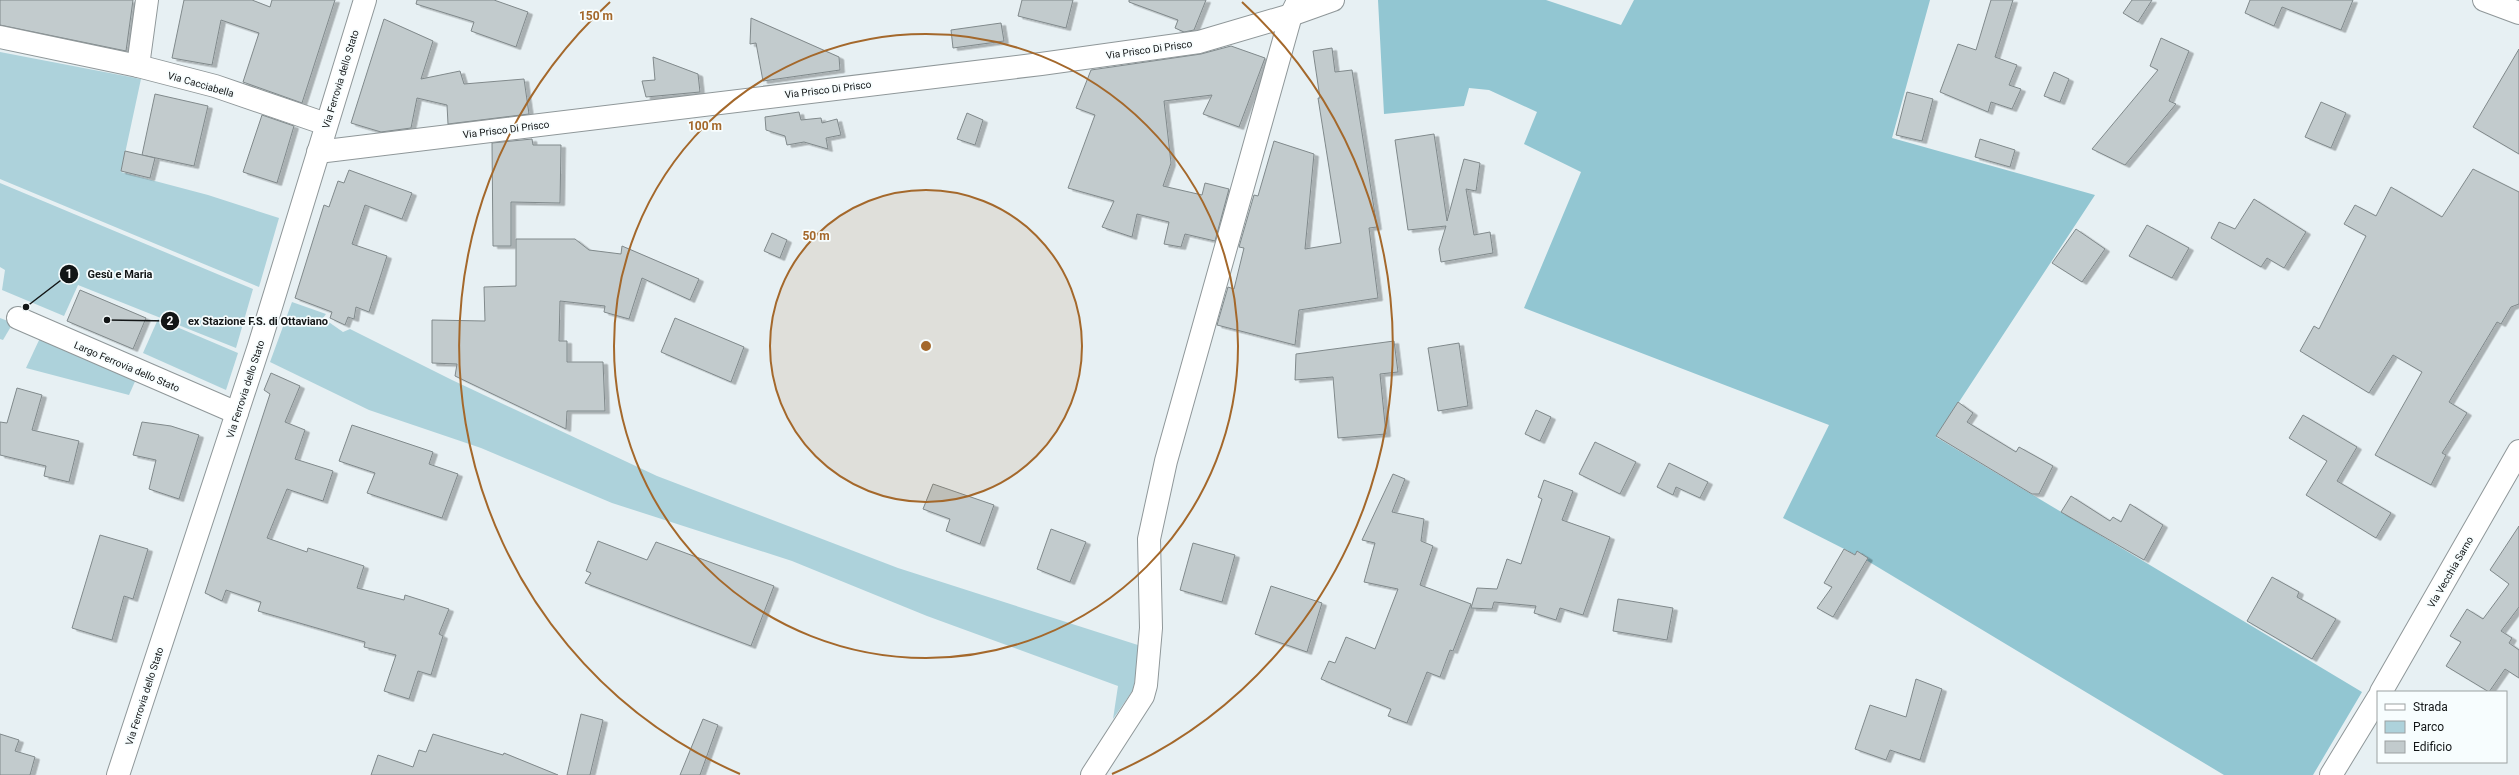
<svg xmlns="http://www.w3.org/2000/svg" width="2519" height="775" viewBox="0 0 2519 775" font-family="Roboto,sans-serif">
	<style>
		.green { fill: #add2db }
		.forest { fill: #92c6d2 }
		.building { fill: #c2cbcd; stroke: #80898b; filter: url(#shadow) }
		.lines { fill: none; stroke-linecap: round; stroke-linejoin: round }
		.street-casing { stroke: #8f9799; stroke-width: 24 }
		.secondary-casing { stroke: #8f9799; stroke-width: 24 }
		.street { stroke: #fff; stroke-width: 22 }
		.secondary { stroke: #fff; stroke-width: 22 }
		.ring { fill: none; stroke: #a4682b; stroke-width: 2 }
		.labels { text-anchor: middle; stroke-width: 3.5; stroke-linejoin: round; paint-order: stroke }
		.street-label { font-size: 10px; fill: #131617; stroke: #f7fdfe }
		.centre { fill: #a4682b; stroke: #f7fdfe; stroke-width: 2 }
		.ring-label { font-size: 12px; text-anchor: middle; font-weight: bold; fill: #a4682b; stroke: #f7fdfe; stroke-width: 3.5; stroke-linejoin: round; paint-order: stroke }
		.leader { fill: none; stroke: #131617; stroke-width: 1.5 }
		.callout-dot { fill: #131617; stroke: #f7fdfe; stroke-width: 1.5 }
		.mark-label { font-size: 12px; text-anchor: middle; font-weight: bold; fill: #fff }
		.callout-label { font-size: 11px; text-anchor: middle; font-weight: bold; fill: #131617; stroke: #f7fdfe; stroke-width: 3.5; stroke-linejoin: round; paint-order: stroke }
	</style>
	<defs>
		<filter id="shadow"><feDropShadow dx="4.5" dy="2.5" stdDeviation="0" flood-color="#0004"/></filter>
	</defs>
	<rect width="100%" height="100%" fill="#e7f0f3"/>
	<g class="green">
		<path d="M0,52L141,79L121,172L208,195L279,218L259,287L0,179Z"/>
		<path d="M0,183L253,289L236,348L78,285L64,316L2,290L5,270L0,267Z"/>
		<path d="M292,302L326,314L323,318L343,332L350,329L452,380L657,476L898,568L1141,646L1133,690L1113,719L1118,686L927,616L792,561L612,503L481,448L369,410L270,362Z"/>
		<path d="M0,318L13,323L3,340L0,339Z"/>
		<path d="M158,319L238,353L226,390L143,353Z"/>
		<path d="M40,338L137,377L129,395L26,368Z"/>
	</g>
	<path class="forest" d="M1378,0H1546L1621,25L1634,0H1930L1892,138L2095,195L1936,437L2362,692L2313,775H2224L1866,560L1783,518L1829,425L1524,308L1581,172L1524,144L1537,112L1489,90L1469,88L1464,106L1384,114Z"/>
	<g class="building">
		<path d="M0,0H133L126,51L0,25Z"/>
		<path d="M184,0H252L270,7L272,0H335L302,103L243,82L259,33L221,20L212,65L172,58Z"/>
		<path d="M417,0H494L528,12L516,47L471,31L474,22L416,4Z"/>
		<path d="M1022,0H1073L1066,28L1018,16Z"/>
		<path d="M1129,0H1206L1194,30L1184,32L1175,28L1178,20L1129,2Z"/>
		<path d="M1991,0H2013L1995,57L2017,65L2009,85L2021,89L2012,109L1991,102L1988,112L1940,92L1958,44L1976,50Z"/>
		<path d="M2132,0H2152L2138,22L2123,13Z"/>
		<path d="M2250,0H2353L2341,30L2282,7L2274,26L2245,13Z"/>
		<path d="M751,18L839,57L840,70L763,81L756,43L750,44Z"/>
		<path d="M384,19L433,41L421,79L460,71L464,84L524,79L529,114L448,124L447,105L417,98L411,128L381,132L351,123Z"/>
		<path d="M1001,23L1004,41L953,48L951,30Z"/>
		<path d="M2161,38L2189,51L2169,101L2176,104L2125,165L2092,149L2158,70L2150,66Z"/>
		<path d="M1231,46L1265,58L1239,127L1203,114L1212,95L1164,101L1171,163L1163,186L1202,195L1205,183L1229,189L1215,241L1185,234L1181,247L1164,244L1169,222L1137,214L1132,237L1102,227L1114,201L1068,188L1095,115L1076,108L1091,70L1201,54Z"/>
		<path d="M1332,48L1335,72L1352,70L1377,227L1369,228L1378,298L1299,310L1295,345L1217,325L1228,287L1234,289L1244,248L1239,247L1254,195L1258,196L1274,141L1314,154L1305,249L1341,243L1318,98H1320L1313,51Z"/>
		<path d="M2519,49V154L2473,127Z"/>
		<path d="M653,57L698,74L700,92L646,97L642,81L655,80Z"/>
		<path d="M2054,72L2069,79L2060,102L2044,96Z"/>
		<path d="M1907,92L1933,99L1922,141L1896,135Z"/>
		<path d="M155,94L208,106L194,166L142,155Z"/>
		<path d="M2321,102L2346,113L2331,148L2305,137Z"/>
		<path d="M799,112L801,120L821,118L822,123L837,119L841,135L826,138L828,149L804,142L787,145L785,136L766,130L765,117Z"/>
		<path d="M967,113L983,120L975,145L957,139Z"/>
		<path d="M262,115L294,126L277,183L243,172Z"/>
		<path d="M1434,134L1447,221L1464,159L1480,163L1476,191L1466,189L1474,235L1490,232L1493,253L1441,262L1439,249L1446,226L1408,230L1395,140Z"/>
		<path d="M532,139L533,145H561L560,203L511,202V246H493L492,143Z"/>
		<path d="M1980,139L2015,150L2010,167L1975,157Z"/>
		<path d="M125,151L155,158L150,178L121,171Z"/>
		<path d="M2473,169L2519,192V304L2511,307L2501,324L2497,322L2449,402L2467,413L2442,453L2446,455L2431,485L2375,455L2422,372L2393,355L2369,393L2300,351L2314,326L2319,329L2366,236L2344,224L2355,205L2376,216L2391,187L2442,217Z"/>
		<path d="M349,170L412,193L402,219L365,205L352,244L387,256L369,312L356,307L354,319L348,317L345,325L330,318L332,312L295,298L324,205L329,207L338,181L344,183Z"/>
		<path d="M2254,199L2306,232L2284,268L2267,258L2261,267L2211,238L2219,222L2235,229Z"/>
		<path d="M2147,225L2189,248L2172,278L2129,256Z"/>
		<path d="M2076,229L2105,249L2082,282L2052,263Z"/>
		<path d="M772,233L787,240L780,258L764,251Z"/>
		<path d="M516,239H575L589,250L621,254L622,246L699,279L690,300L642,278L629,319L604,312L605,306L560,301L559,341H567V362H603L605,411H567L566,429L455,376L457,364L432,363V320L485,321L484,287L516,286Z"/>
		<path d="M80,290L146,318L133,349L67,321Z"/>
		<path d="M675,318L744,347L731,382L661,352Z"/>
		<path d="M1394,341L1398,372L1380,374L1386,434L1338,438L1333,377L1295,380L1296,354Z"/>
		<path d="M1459,343L1468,406L1438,411L1428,348Z"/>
		<path d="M271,373L300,386L285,422L305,430L295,459L333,471L323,501L287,489L267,538L307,552L308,548L364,566L357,588L404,600L405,595L449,609L439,634L443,636L431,675L418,671L409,699L384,691L396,655L364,647L365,642L258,611L261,602L226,590L222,601L205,593L270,394L264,390Z"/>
		<path d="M17,388L42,395L32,430L79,441L69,482L44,476L46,466L0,455V422L7,423Z"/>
		<path d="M1958,402L1973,413L1967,422L2016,452L2019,447L2053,466L2039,494H2032L1936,436Z"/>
		<path d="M1536,410L1551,417L1540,441L1525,434Z"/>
		<path d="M2303,415L2357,447L2337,481L2391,513L2376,538L2306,495L2327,461L2289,438Z"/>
		<path d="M142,422L171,426L199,435L179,499L149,489L156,460L133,455Z"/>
		<path d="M352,425L433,452L429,464L458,474L442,518L367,493L375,473L339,461Z"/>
		<path d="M1595,442L1636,462L1620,494L1579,474Z"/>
		<path d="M1669,463L1708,482L1700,498L1676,487L1673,495L1657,487Z"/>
		<path d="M1393,474L1405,479L1392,512L1424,519L1421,541L1433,546L1420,585L1471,604L1453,651L1450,650L1440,677L1427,672L1407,723L1388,716L1391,709L1321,679L1329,661L1335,663L1346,637L1375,649L1398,589L1364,582L1375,543L1362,540Z"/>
		<path d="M1544,480L1573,491L1562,520L1610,537L1583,615L1560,608L1556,620L1534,613L1536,606L1494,602L1492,609L1471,608L1477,588L1497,589L1507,559L1521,564L1542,499L1538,497Z"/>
		<path d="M933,484L994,505L980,544L946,531L950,519L923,509Z"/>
		<path d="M2071,496L2110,521L2113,517L2121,522L2130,504L2163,525L2144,560L2061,512Z"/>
		<path d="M2519,526V607L2501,631L2512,638L2509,643L2519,650V678L2505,669L2489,692L2446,666L2461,642L2450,636L2467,609L2483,619L2509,584L2490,570Z"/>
		<path d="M1051,529L1086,542L1070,582L1037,569Z"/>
		<path d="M100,535L148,549L133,599L124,596L112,640L72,628Z"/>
		<path d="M598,541L647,560L656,542L774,586L751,646L585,583L591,573L586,571Z"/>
		<path d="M1193,543L1235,555L1222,602L1180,590Z"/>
		<path d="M1844,549L1855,555L1857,551L1868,558L1833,617L1817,608L1832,587L1824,583Z"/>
		<path d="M2272,577L2299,592L2297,597L2336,619L2312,659L2247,621Z"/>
		<path d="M1271,586L1322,603L1307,652L1255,634Z"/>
		<path d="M1618,599L1673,608L1667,640L1613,631Z"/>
		<path d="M1916,679L1942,689L1920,760L1890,750L1886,760L1855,749L1870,705L1906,717Z"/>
		<path d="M581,714L603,720L590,775H567Z"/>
		<path d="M703,719L718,725L700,775H680Z"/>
		<path d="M0,734L19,740L15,751L35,757L30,775H0Z"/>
		<path d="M433,734L503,755L504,753L558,775H371L378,755L413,767L419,750L426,752Z"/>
	</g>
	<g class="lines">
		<g class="street-casing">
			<g id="street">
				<path d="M147,0L138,66L215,86L326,124"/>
				<path d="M2484,0L2519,13"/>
				<path d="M0,37L138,66"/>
				<path d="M318,152L1041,64L1199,42L1291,15L1333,0"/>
				<path d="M18,318L237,413"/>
				<path d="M2381,692L2519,451"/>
				<path d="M1092,775L1143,696L1146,685L1151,628L1149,539L1166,461L1291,15L1296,5"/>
				<path d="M2331,775L2378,698"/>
			</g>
		</g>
		<g class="secondary-casing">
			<path id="secondary" d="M118,775L259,346L365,0"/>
		</g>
		<use href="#street" class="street"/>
		<use href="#secondary" class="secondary"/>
	</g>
	<circle cx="926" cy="346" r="156" fill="#a4682b" fill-opacity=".12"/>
	<g class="ring">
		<circle cx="926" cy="346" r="156"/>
		<circle cx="926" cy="346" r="312"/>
		<path d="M740 774A467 467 0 0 1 610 2M1242 2A467 467 0 0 1 1112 774"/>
	</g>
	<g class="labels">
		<g class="street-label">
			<text transform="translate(1149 49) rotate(-8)" y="4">Via Prisco Di Prisco</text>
			<text transform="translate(340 79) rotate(-73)" y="4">Via Ferrovia dello Stato</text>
			<text transform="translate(201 84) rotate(16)" y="4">Via Cacciabella</text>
			<text transform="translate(828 89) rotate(-7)" y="4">Via Prisco Di Prisco</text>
			<text transform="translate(506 129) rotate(-7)" y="4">Via Prisco Di Prisco</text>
			<text transform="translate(127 366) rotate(23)" y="4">Largo Ferrovia dello Stato</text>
			<text transform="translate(245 389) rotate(-72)" y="4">Via Ferrovia dello Stato</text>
			<text transform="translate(2450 572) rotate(-60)" y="4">Via Vecchia Sarno</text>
			<text transform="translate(144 696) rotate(-72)" y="4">Via Ferrovia dello Stato</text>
		</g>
	</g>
	<circle cx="926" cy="346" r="6" class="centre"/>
	<g class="ring-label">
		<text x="596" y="20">150 m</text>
		<text x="705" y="130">100 m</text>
		<text x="816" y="240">50 m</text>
	</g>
	<path class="leader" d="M26 307L69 274M107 320L170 321"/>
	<g class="callout-dot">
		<circle cx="26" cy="307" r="4"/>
		<circle cx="107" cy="320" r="4"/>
		<circle cx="69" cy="274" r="10"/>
		<circle cx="170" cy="321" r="10"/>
	</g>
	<g class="mark-label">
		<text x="69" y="278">1</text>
		<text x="170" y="325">2</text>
	</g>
	<g class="callout-label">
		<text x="120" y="278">Gesù e Maria</text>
		<text x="258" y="325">ex Stazione F.S. di Ottaviano</text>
	</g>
	<rect x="2377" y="691" width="130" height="72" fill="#f7fdfe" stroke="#9ca1a2"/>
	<rect x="2385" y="704" width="20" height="6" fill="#ffffff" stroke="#9ca1a2"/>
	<text x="2413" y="711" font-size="12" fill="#131617">Strada</text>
	<rect x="2385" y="721" width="20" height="12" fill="#add2db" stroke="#9ca1a2"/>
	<text x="2413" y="731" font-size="12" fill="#131617">Parco</text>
	<rect x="2385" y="741" width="20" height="12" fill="#c2cbcd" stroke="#9ca1a2"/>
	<text x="2413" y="751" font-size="12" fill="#131617">Edificio</text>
</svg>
